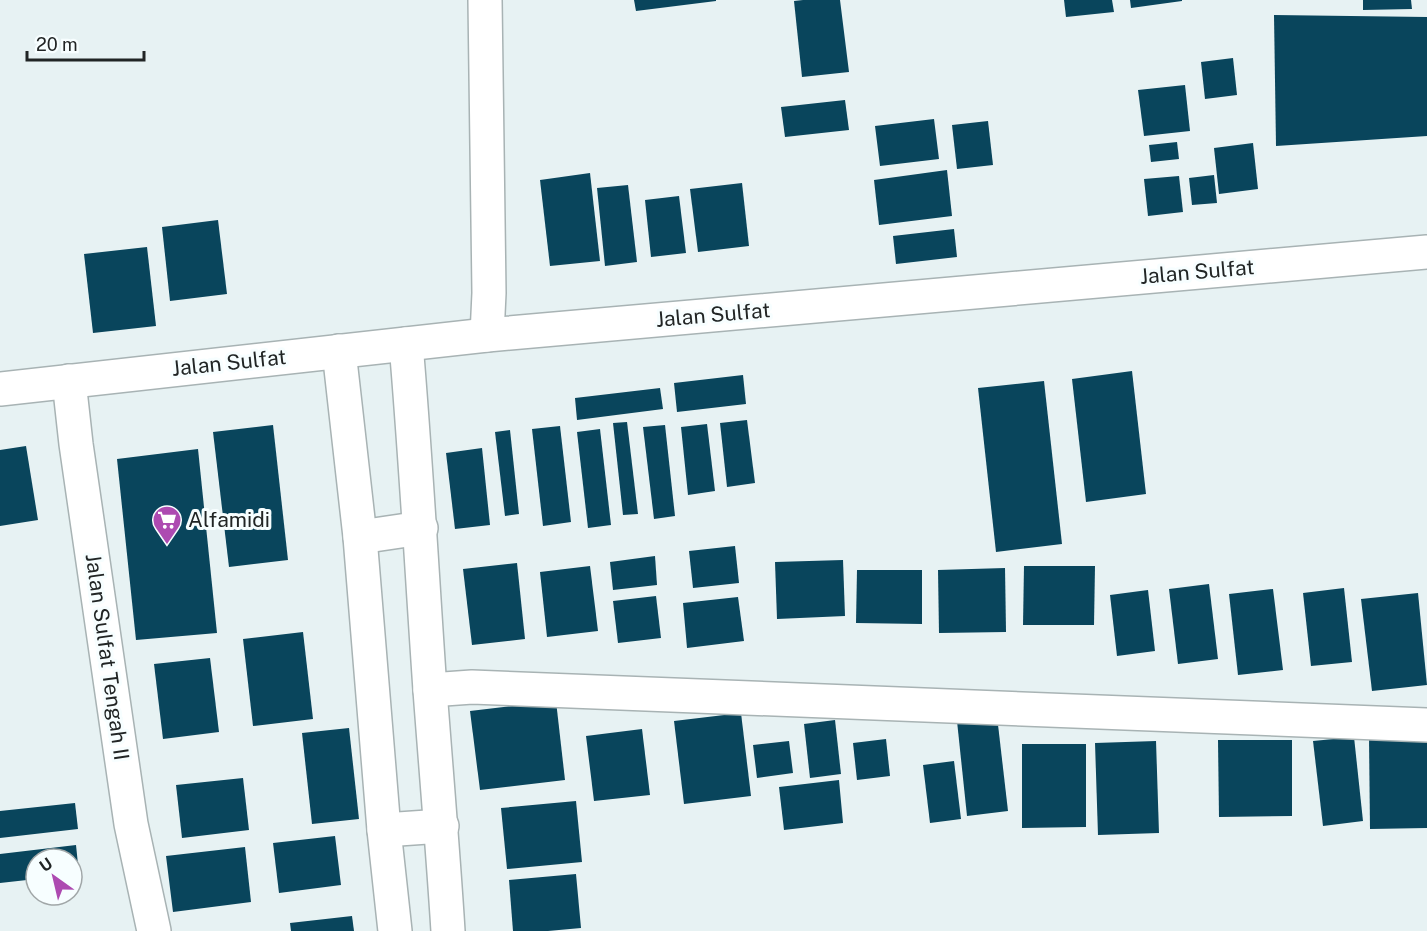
<svg xmlns="http://www.w3.org/2000/svg" width="1427" height="931" viewBox="0 0 1427 931" font-family="'Public Sans',sans-serif">
	<style>
		.building { fill: #09455c }
		.lines { fill: none; stroke-linecap: round; stroke-linejoin: round }
		.minor-casing { stroke: #a8b3b4; stroke-width: 36 }
		.primary-casing { stroke: #a8b3b4; stroke-width: 36 }
		.minor { stroke: #fff; stroke-width: 33 }
		.primary { stroke: #fff; stroke-width: 33 }
		.labels { text-anchor: middle; stroke-width: 6; stroke-linejoin: round; paint-order: stroke }
		.street-label { font-size: 21px; fill: #212525; stroke: #f7feff }
		.poi-label { font-size: 21px; fill: #212525; stroke: #f7feff; text-anchor: start }
	</style>
	<rect width="100%" height="100%" fill="#e7f2f3"/>
	<g class="building">
		<path d="M634,0H716V1L636,11Z"/>
		<path d="M803,0H840L849,72L802,77L794,1Z"/>
		<path d="M1064,0H1112L1114,12L1066,17Z"/>
		<path d="M1130,0H1182V1L1131,8Z"/>
		<path d="M1363,0H1411L1412,9L1363,10Z"/>
		<path d="M1274,15L1427,17V136L1276,146Z"/>
		<path d="M1233,58L1237,95L1205,99L1201,62Z"/>
		<path d="M1185,85L1190,131L1144,136L1138,90Z"/>
		<path d="M845,100L849,130L785,137L781,107Z"/>
		<path d="M934,119L939,159L880,166L875,126Z"/>
		<path d="M988,121L993,165L957,169L952,125Z"/>
		<path d="M1177,142L1179,159L1151,162L1149,145Z"/>
		<path d="M1253,143L1258,189L1219,194L1214,148Z"/>
		<path d="M947,170L952,216L879,225L874,180Z"/>
		<path d="M590,173L600,261L550,266L540,180Z"/>
		<path d="M1214,175L1217,203L1192,205L1189,178Z"/>
		<path d="M1179,176L1183,212L1148,216L1144,179Z"/>
		<path d="M742,183L749,246L698,252L690,189Z"/>
		<path d="M628,185L637,262L605,266L597,188Z"/>
		<path d="M679,196L686,253L651,257L645,200Z"/>
		<path d="M218,220L227,294L170,301L162,227Z"/>
		<path d="M954,229L957,257L896,264L893,236Z"/>
		<path d="M147,247L156,326L93,333L84,254Z"/>
		<path d="M1132,371L1146,494L1086,502L1072,379Z"/>
		<path d="M743,375L746,404L677,412L674,383Z"/>
		<path d="M1044,381L1062,544L996,552L978,388Z"/>
		<path d="M660,388L663,409L577,420L575,398Z"/>
		<path d="M747,420L755,483L727,487L720,423Z"/>
		<path d="M627,422L638,514L623,515L613,423Z"/>
		<path d="M707,424L715,491L688,495L681,427Z"/>
		<path d="M273,425L288,560L229,567L213,432Z"/>
		<path d="M665,425L675,516L654,519L643,427Z"/>
		<path d="M560,426L571,522L543,526L532,429Z"/>
		<path d="M600,429L611,525L588,528L577,432Z"/>
		<path d="M510,430L519,514L505,516L495,432Z"/>
		<path d="M26,446L38,520L0,526V450Z"/>
		<path d="M482,448L490,525L455,529L446,453Z"/>
		<path d="M198,449L217,633L136,640L117,459Z"/>
		<path d="M735,546L739,583L693,588L689,551Z"/>
		<path d="M655,556L657,585L613,590L610,562Z"/>
		<path d="M843,560L845,616L777,619L775,562Z"/>
		<path d="M517,563L525,639L472,645L463,569Z"/>
		<path d="M590,566L598,631L547,637L540,572Z"/>
		<path d="M1024,566H1095L1094,625H1023Z"/>
		<path d="M1005,568L1006,632L939,633L938,570Z"/>
		<path d="M857,570H922V624L856,623Z"/>
		<path d="M1209,584L1218,659L1178,664L1169,589Z"/>
		<path d="M1344,588L1352,662L1311,666L1303,593Z"/>
		<path d="M1273,589L1283,670L1238,675L1229,594Z"/>
		<path d="M1148,590L1155,651L1117,656L1110,595Z"/>
		<path d="M1418,593L1427,685L1372,691L1361,599Z"/>
		<path d="M656,596L661,638L618,643L613,601Z"/>
		<path d="M738,597L744,641L687,648L683,603Z"/>
		<path d="M303,632L313,719L253,726L243,639Z"/>
		<path d="M210,658L219,732L163,739L154,664Z"/>
		<path d="M556,701L565,780L480,790L470,711Z"/>
		<path d="M741,713L751,796L684,804L674,721Z"/>
		<path d="M997,716L1008,811L967,816L957,721Z"/>
		<path d="M835,720L841,774L810,778L804,724Z"/>
		<path d="M349,728L359,819L312,824L302,733Z"/>
		<path d="M642,729L650,795L594,801L586,736Z"/>
		<path d="M1354,737L1363,821L1323,826L1313,741Z"/>
		<path d="M1427,737V828L1370,829L1369,738Z"/>
		<path d="M886,739L890,776L857,780L853,743Z"/>
		<path d="M1218,740H1292V816L1219,817Z"/>
		<path d="M789,741L793,773L757,778L753,745Z"/>
		<path d="M1156,741L1159,833L1098,835L1095,743Z"/>
		<path d="M1022,744H1086V827L1022,828Z"/>
		<path d="M954,761L961,819L930,823L923,765Z"/>
		<path d="M243,778L249,830L182,838L176,785Z"/>
		<path d="M839,780L843,823L784,830L779,787Z"/>
		<path d="M576,801L582,862L507,869L501,808Z"/>
		<path d="M75,803L78,829L0,838V811Z"/>
		<path d="M335,836L341,885L279,893L273,843Z"/>
		<path d="M76,845L79,874L72,875V859H36V879L0,883V854Z"/>
		<path d="M245,847L251,902L173,912L166,856Z"/>
		<path d="M576,874L581,928L548,931H513L509,880Z"/>
		<path d="M352,916L354,931H291L290,923Z"/>
	</g>
	<g class="lines">
		<g class="minor-casing">
			<g id="minor">
				<path d="M485,0L489,293L487,335"/>
				<path d="M406,344C416,460 422,575 430,690C436,770 443,851 448,931"/>
				<path d="M339,351L360,537L384,830L395,931"/>
				<path d="M69,381L76,444L131,824L154,931"/>
				<path d="M360,537L421,528"/>
				<path d="M430,690L472,687L1427,725"/>
				<path d="M384,830L442,826"/>
			</g>
		</g>
		<g class="primary-casing">
			<path id="primary" d="M0,389L487,335L1427,252"/>
		</g>
		<use href="#minor" class="minor"/>
		<use href="#primary" class="primary"/>
	</g>
	<defs>
		<g id="supermarket-pin" transform="scale(1.5)"><path d="M0 17L-7.5 6A9.5 9.5 0 1 1 7.5 6Z" fill="#ad4ab1" stroke="#f7feff"/><path d="M-6-5.5h2.5l.6 2H6L4.5 2H-2.5L-4.4-4H-6ZM-1.5 3.2a1.3 1.3 0 1 0 .1 0ZM3 3.2a1.3 1.3 0 1 0 .1 0Z" fill="#fff"/></g>
	</defs>
	<g fill-rule="evenodd">
		<use href="#supermarket-pin" x="167" y="520"/>
	</g>
	<g class="labels">
		<g class="street-label">
			<text transform="translate(1197 272) rotate(-5)" y="7">Jalan Sulfat</text>
			<text transform="translate(713 315) rotate(-5)" y="7">Jalan Sulfat</text>
			<text transform="translate(229 363) rotate(-6)" y="7">Jalan Sulfat</text>
			<text transform="translate(107 657) rotate(82)" y="7">Jalan Sulfat Tengah II</text>
		</g>
		<g class="poi-label">
			<text x="188" y="527">Alfamidi</text>
		</g>
	</g>
	<g transform="translate(54 877) rotate(326)"><circle r="28" fill="#f7feff" stroke="#a1a7a8" stroke-width="1.5"/>
	<path d="M0-4.5L10 22L0 15L-10 22Z" fill="#ad4ab1"/>
	<text y="-9" font-size="16" font-weight="bold" text-anchor="middle" fill="#212525">U</text>
	</g>
	<path d="M27 51v9h117v-9" fill="none" stroke="#212525" stroke-width="3"/>
	<text x="36" y="51" font-size="18" fill="#212525" stroke="#f7feff" stroke-width="4.5" paint-order="stroke">20 m</text>
</svg>
